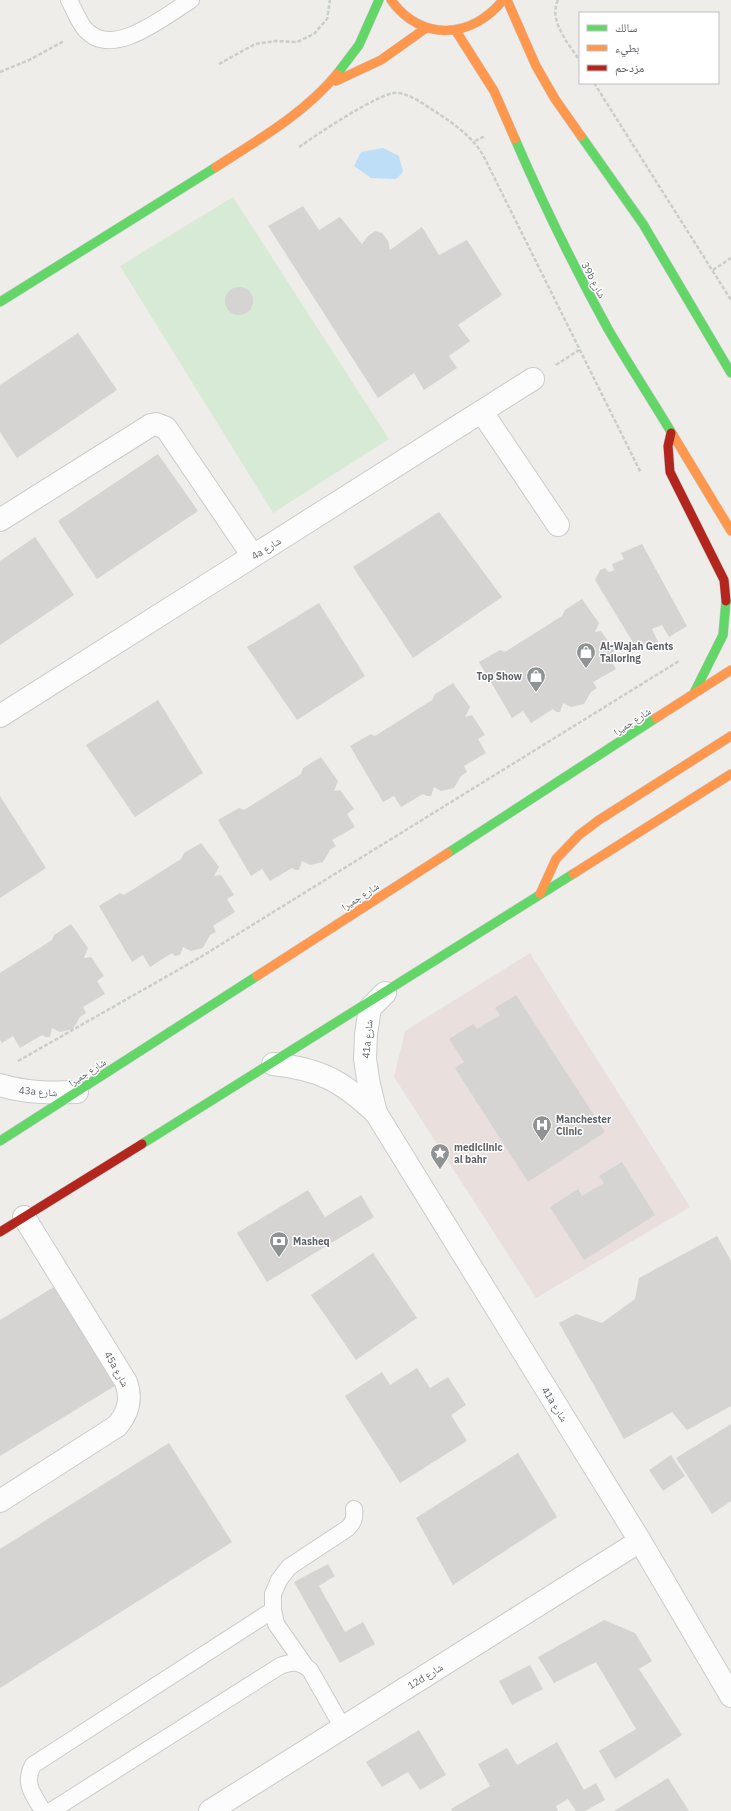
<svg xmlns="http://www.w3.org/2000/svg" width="731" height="1811" viewBox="0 0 731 1811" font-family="'IBM Plex Sans','Noto Naskh Arabic',sans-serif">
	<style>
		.medical { fill: #e9dfdd }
		.green { fill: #d7ead5 }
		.water { fill: #bedef7 }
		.building { fill: #d5d4d2 }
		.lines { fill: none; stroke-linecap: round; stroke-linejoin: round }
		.lane-casing { stroke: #cacbcb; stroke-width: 18 }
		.street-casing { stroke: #cacbcb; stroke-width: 24 }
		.fast-casing { stroke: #c9c9ca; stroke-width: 10 }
		.slow-casing { stroke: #c9c9ca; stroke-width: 10 }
		.jam-casing { stroke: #c9c9ca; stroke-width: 10 }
		.path { stroke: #cacecb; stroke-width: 2.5; stroke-dasharray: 4 2; stroke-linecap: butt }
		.lane { stroke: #fcfcfc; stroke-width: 16 }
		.street { stroke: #fcfcfc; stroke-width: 22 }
		.fast { stroke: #63d668; stroke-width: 9 }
		.slow { stroke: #ff974d; stroke-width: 9 }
		.jam { stroke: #b3261e; stroke-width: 9 }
		.labels { text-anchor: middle; stroke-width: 3; stroke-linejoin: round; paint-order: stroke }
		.street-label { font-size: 10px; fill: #5e6267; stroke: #fff }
		.poi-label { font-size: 10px; font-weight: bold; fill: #5e6267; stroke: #fff; text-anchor: start }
	</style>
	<rect width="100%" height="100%" fill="#eeede9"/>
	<path class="medical" d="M530,953L690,1207L536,1298L394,1077L405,1031Z"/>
	<path class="green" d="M233,197L389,439L273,513L120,266Z"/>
	<path class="water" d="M383,148L399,156L403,172L396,179L371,178L354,166L361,152Z"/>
	<g class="building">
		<path d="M303,206L319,230L340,217L362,244L367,237L375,231L382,233L388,241L390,250L422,227L439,255L467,240L502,295L458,325L470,341L449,356L457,368L424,390L414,373L378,398L268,226Z"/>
		<circle cx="239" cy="301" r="14"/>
		<path d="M78,333L117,390L17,458L0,432V385Z"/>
		<path d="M158,454L198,511L97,579L58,521Z"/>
		<path d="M439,512L502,597L413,658L353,567Z"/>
		<path d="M35,537L74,595L0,645V561Z"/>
		<path d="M642,544L687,626L669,637L662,625L652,629L658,642L655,648L650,650L641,641L634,644L595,580L600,570L605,568L609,572L614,570L612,564L624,559L621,553Z"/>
		<path d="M582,599L599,623L595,632L601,631L615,651L608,655L616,669L593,682L597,688L591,692L584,704L571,707L563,703L560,712H556L553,709L531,723L523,711L512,718L479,662L500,650L505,652L562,616L565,610Z"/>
		<path d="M319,603L365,676L297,720L247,647Z"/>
		<path d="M453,683L470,707L465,717L472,715L485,735L478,739L486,753L464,766L467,772L461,776L454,788L441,791L434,787L431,796H427L423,794L401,807L394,796L383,802L350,746L371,734L375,736L432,700L435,694Z"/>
		<path d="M158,700L203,773L135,817L86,745Z"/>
		<path d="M321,757L338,781L334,791L340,790L354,809L347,814L355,827L332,840L336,846L330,850L323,862L310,865L302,861L299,870H295L292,868L270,881L262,869L251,876L218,820L239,808L244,810L301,774L303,768Z"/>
		<path d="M0,796L46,868L0,898Z"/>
		<path d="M201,843L219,867L214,876L221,875L234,895L227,899L235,912L213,926L216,932L210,935L203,948L191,951L183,947L180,955L175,956L172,953L150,967L143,955L132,962L99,906L120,893L124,895L181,859L184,853Z"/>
		<path d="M71,924L88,948L84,958L91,957L104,976L97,981L105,994L83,1007L86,1013L80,1017L73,1029L60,1032L52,1028L50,1037H46L42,1035L20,1048L13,1036L2,1043L0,1040V973L52,940L54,935Z"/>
		<path d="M516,995L605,1132L528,1182L455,1068L464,1062L449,1039L473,1024L477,1029L500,1015L495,1008Z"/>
		<path d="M622,1162L655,1215L584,1260L550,1207L578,1189L582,1196L604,1183L599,1176Z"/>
		<path d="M308,1190L325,1217L361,1195L374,1217L267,1282L237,1233Z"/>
		<path d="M717,1236L731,1261V1406L687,1430L672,1412L624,1439L559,1323L576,1314L602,1323L635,1299L639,1278Z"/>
		<path d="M373,1253L417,1318L356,1360L311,1295Z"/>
		<path d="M57,1285L118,1384L0,1456V1320Z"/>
		<path d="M417,1368L430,1388L448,1377L466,1405L451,1415L467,1441L400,1483L345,1396L382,1372L390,1385Z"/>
		<path d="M731,1424V1501L712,1514L676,1458Z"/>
		<path d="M169,1443L232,1542L0,1688V1549Z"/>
		<path d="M518,1453L557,1517L453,1585L416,1518Z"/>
		<path d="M671,1455L685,1476L663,1491L649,1470Z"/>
		<path d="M328,1564L335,1576L319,1586L345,1632L363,1622L375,1644L340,1663L294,1582Z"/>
		<path d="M604,1620L635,1633L652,1661L639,1669L682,1735L615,1779L599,1751L636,1729L596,1662L554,1683L538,1657Z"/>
		<path d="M530,1665L543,1689L512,1705L499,1681Z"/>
		<path d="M419,1730L446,1775L420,1790L408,1772L382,1787L366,1762Z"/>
		<path d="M557,1742L584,1790L596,1783L605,1800L585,1811H576L568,1799L556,1806L558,1811H452L451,1809L490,1786L478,1764L507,1748L517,1765Z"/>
		<path d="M668,1778L689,1811H614Z"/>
	</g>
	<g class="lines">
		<g class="lane-casing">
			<g id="lane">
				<path d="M69,0C74,9 78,21 85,29C112,61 166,15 191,0"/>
				<path d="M304,1664L276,1624L273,1610V1594L279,1580L289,1567L348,1528C354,1522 355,1517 354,1509"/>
				<path d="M43,1811C33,1794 23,1784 33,1765L273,1610"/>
				<path d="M51,1811L280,1666C292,1661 300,1661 310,1670L343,1728"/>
			</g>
		</g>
		<g class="street-casing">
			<g id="street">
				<path d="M482,412L558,525"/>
				<path d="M0,520L151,425L156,424L166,428L253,556"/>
				<path d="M0,716L533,379"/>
				<path d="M273,1064C320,1069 342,1081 376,1113L640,1541L731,1696"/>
				<path d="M0,1085C26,1093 50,1093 77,1092"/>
				<path d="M376,1113L369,1085L365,1059L366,1034L370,1008L385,993"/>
				<path d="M0,1501L117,1426C129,1412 132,1399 126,1382L24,1217"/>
				<path d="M210,1811L640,1541"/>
			</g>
		</g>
		<g class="fast-casing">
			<g id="fast">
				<path d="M337,74L359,45L379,0"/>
				<path d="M581,136L643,224L731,373"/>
				<path d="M515,139C543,204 574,267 608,329C629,365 652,400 673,435"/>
				<path d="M0,302L216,167"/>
				<path d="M694,693L723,635L726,601"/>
				<path d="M448,853L656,718"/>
				<path d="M0,1141L257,976"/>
				<path d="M142,1144L573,874"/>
			</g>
		</g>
		<g class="slow-casing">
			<g id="slow">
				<path d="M391,0C421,42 472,39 503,0"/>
				<path d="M507,0L536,66L555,99L581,136"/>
				<path d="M456,31L494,91L515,139"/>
				<path d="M336,81L381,60L426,28"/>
				<path d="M216,167C258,140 305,113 337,74"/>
				<path d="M673,435L731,531"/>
				<path d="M656,718L731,670"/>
				<path d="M573,874L731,774"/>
				<path d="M540,894L556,859L579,835L599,820L731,736"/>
				<path d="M257,976L448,853"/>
			</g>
		</g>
		<g class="jam-casing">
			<g id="jam">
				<path d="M671,433L668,446L670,472L724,580L726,601"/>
				<path d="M0,1232L142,1144"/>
			</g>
		</g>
		<g class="path">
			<path d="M558,0C548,21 569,44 580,61"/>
			<path d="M219,64L255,44L276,41L297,42L314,34L327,19L330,0"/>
			<path d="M0,72L29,60L64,41"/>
			<path d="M594,83L731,300"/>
			<path d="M475,141L485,136"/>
			<path d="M299,147C315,136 382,90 398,93C413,95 426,106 439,114C457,126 472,137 483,155L641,473"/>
			<path d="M713,270L731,258"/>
			<path d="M556,365L579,350"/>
			<path d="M18,1061L199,958L679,661"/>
		</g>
		<use href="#lane" class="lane"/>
		<use href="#street" class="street"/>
		<use href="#fast" class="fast"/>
		<use href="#slow" class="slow"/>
		<use href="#jam" class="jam"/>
	</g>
	<defs>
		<g id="shop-pin" transform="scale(1)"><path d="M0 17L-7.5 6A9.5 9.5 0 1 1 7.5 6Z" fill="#909394" stroke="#fff"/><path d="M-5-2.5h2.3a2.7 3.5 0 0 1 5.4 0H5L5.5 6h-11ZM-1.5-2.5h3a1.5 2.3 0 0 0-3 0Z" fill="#fff"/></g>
		<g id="hospital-pin" transform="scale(1)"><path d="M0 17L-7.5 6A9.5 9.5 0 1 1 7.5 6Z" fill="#909394" stroke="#fff"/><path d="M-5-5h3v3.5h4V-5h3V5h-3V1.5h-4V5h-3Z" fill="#fff"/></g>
		<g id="sight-pin" transform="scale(1)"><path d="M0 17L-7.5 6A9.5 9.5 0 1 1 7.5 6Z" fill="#909394" stroke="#fff"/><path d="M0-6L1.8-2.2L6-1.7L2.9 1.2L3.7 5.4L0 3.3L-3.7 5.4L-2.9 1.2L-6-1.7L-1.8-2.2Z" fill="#fff"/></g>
		<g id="bank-pin" transform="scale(1)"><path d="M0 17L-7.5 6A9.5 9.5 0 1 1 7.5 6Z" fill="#909394" stroke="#fff"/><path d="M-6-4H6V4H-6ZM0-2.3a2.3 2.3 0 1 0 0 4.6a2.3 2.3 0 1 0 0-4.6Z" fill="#fff"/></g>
	</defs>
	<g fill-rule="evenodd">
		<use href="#shop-pin" x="586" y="652"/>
		<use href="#shop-pin" x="536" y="676"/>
		<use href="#hospital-pin" x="542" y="1125"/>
		<use href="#sight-pin" x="440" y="1153"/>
		<use href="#bank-pin" x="279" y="1241"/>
	</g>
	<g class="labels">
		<g class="street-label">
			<text transform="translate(594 280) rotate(62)" y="4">39b شارع</text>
			<text transform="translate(266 548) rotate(-32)" y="4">4a شارع</text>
			<text transform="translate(632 721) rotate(-33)" y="4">شارع جميرا</text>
			<text transform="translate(360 896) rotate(-33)" y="4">شارع جميرا</text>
			<text transform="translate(367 1039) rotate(-85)" y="4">41a شارع</text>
			<text transform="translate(87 1072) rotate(-33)" y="4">شارع جميرا</text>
			<text transform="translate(38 1091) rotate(4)" y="4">43a شارع</text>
			<text transform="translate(117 1369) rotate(61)" y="4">45a شارع</text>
			<text transform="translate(555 1404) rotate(58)" y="4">41a شارع</text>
			<text transform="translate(425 1676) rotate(-32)" y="4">12d شارع</text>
		</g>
		<g class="poi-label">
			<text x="600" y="650">Al-Wajah Gents<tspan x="600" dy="12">Tailoring</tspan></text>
			<text x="522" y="680" text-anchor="end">Top Show</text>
			<text x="556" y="1123">Manchester<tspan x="556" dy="12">Clinic</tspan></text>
			<text x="454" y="1151">mediclinic<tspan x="454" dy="12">al bahr</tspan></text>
			<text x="293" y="1245">Masheq</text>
		</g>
	</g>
	<rect x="579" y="12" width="140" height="72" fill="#ffffff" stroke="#bfc0c2"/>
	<rect x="587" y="25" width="20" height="6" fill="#63d668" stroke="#bfc0c2"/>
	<text x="615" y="32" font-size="12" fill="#5e6267">سالك</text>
	<rect x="587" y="45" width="20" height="6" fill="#ff974d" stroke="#bfc0c2"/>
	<text x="615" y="52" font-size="12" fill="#5e6267">بطيء</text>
	<rect x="587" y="65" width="20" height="6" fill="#b3261e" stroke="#bfc0c2"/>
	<text x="615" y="72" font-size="12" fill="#5e6267">مزدحم</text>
</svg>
